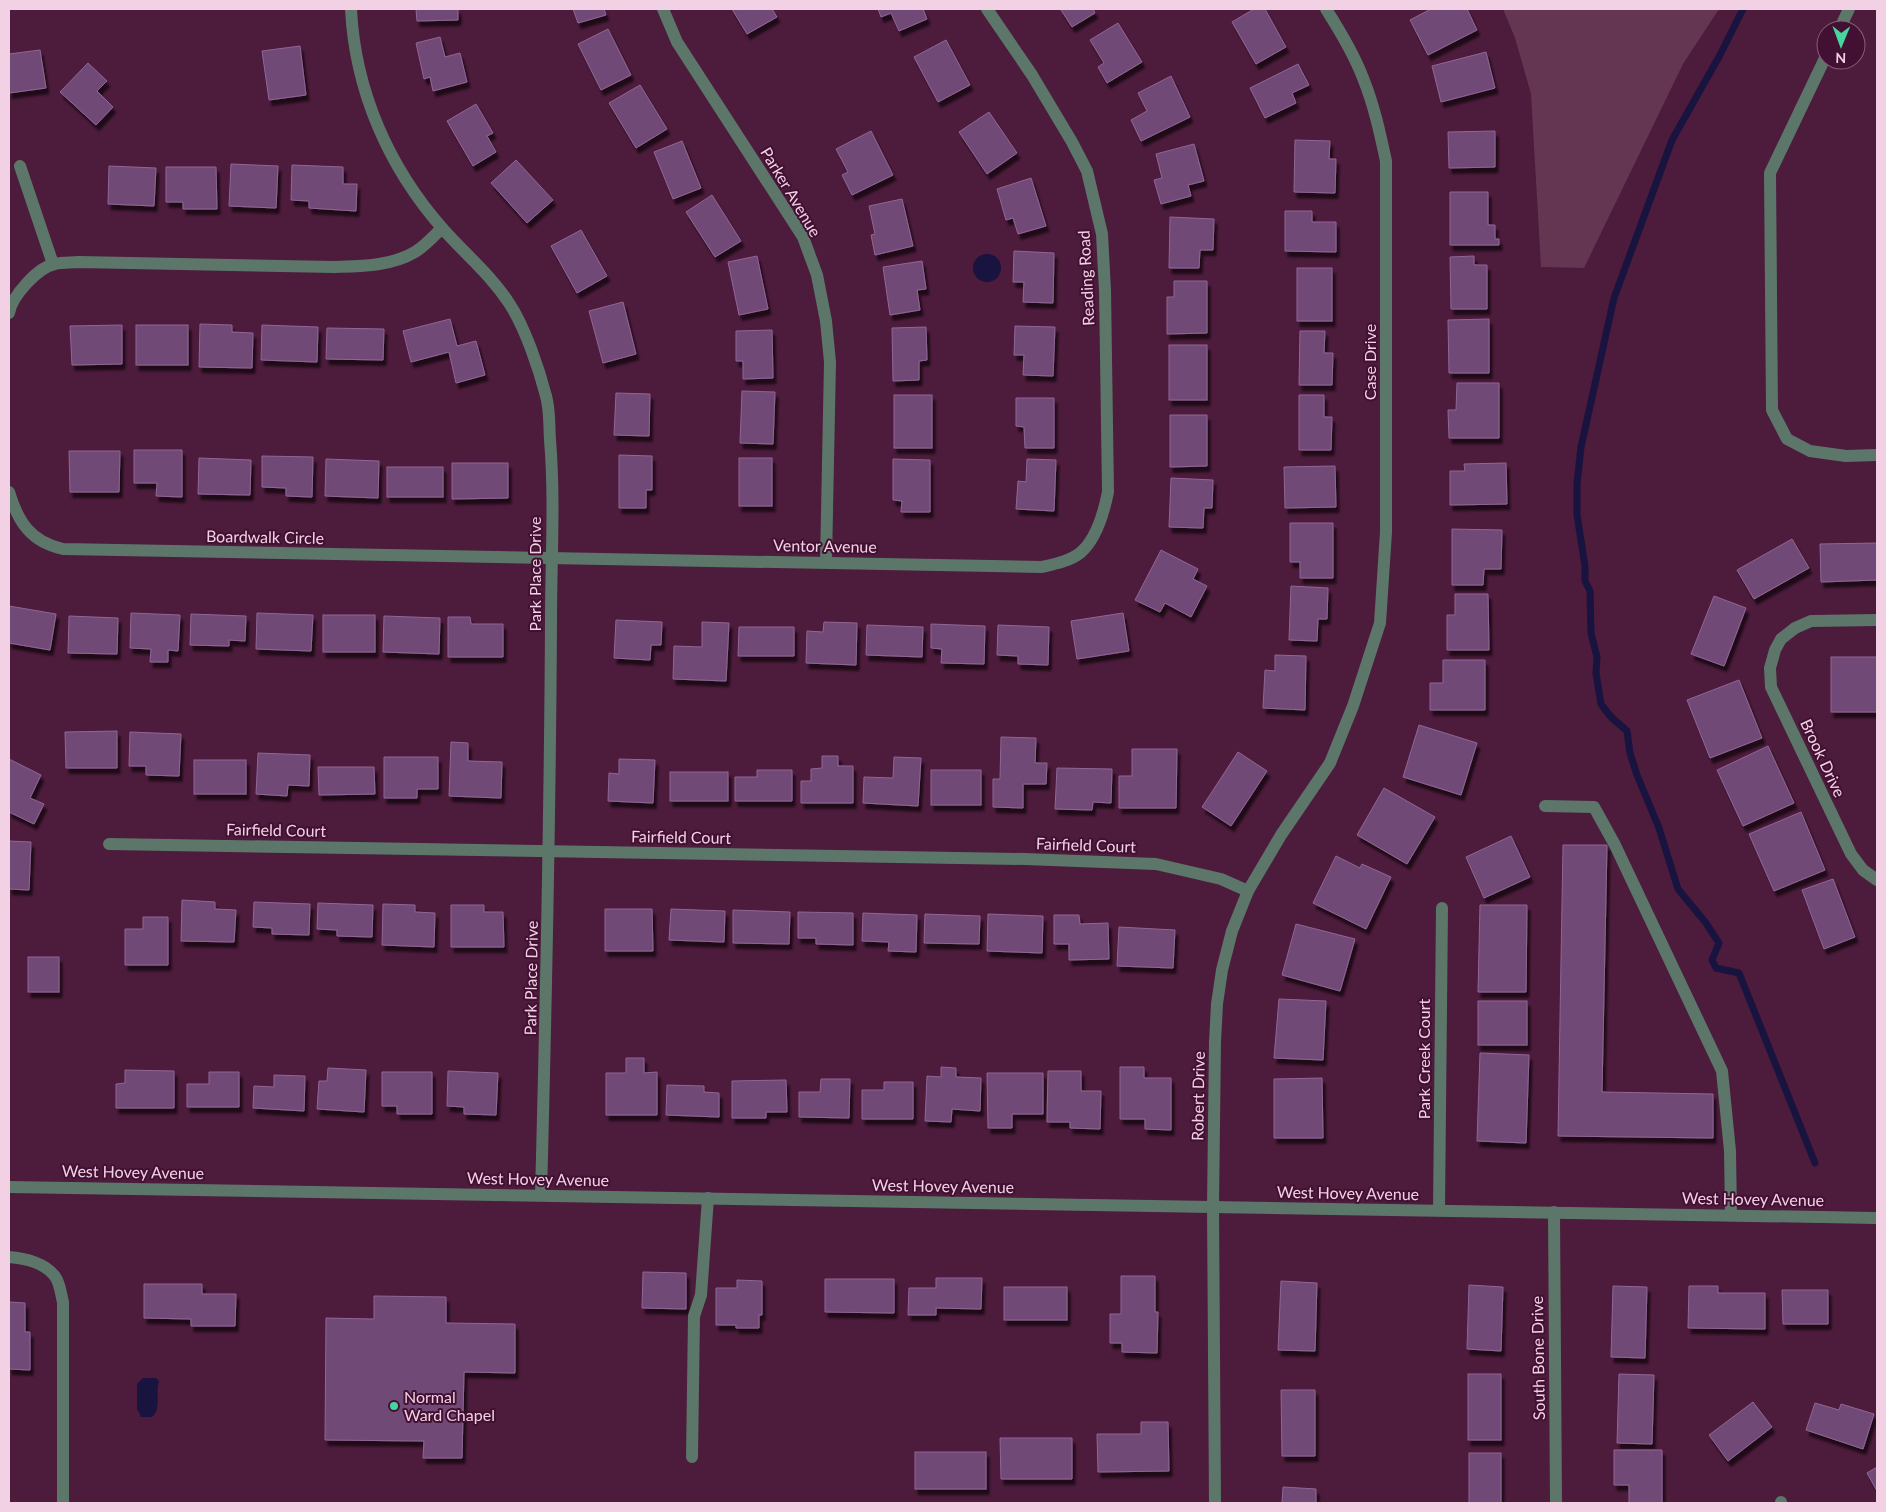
<svg xmlns="http://www.w3.org/2000/svg" width="1886" height="1512" viewBox="0 0 1886 1512" font-family="Lato,sans-serif">
	<style>
		.green { fill: #643652 }
		.water { fill: #18133f }
		.lines { fill: none; stroke-linecap: round; stroke-linejoin: round }
		.stream { stroke: #18133f; stroke-width: 7 }
		.building { fill: #714876; stroke: #916696; filter: url(#shadow) }
		.minor { stroke: #5c7669; stroke-width: 12 }
		.poi-dot { fill: #48d49d; stroke: #421032; stroke-width: 2 }
		.labels { text-anchor: middle; stroke-width: 4; stroke-linejoin: round; paint-order: stroke }
		.street-label { font-size: 16px; fill: #f2d1e4; stroke: #421032 }
		.poi-label { font-size: 16px; fill: #f2d1e4; stroke: #421032; text-anchor: start }
	</style>
	<defs>
		<filter id="shadow"><feDropShadow dx="3" dy="5.5" stdDeviation="1" flood-color="#0009"/></filter>
	</defs>
	<rect width="100%" height="100%" fill="#4d1b3c"/>
	<path class="green" d="M1503,9H1719L1683,64L1584,268L1541,267L1531,94L1515,38Z"/>
	<g class="water">
		<circle cx="987" cy="268" r="14"/>
		<path d="M143,1378H156L159,1381C155,1392 162,1409 152,1417H141L137,1409V1384Z"/>
	</g>
	<g class="lines">
		<path class="stream" d="M1743,9L1720,55L1672,140L1614,298L1581,447L1577,484V515L1585,566V581L1590,591L1591,633L1597,657L1596,673L1601,704L1611,717L1627,731L1630,753L1637,775L1659,828L1678,889L1706,923L1719,943L1712,960L1716,968L1739,973L1815,1163"/>
	</g>
	<g class="building">
		<path d="M416,9H458V20L417,21Z"/>
		<path d="M573,9H604L606,15L578,23Z"/>
		<path d="M732,9H772L777,17L747,34Z"/>
		<path d="M878,9H923L927,19L899,31L891,13L881,17Z"/>
		<path d="M1062,9H1093L1095,13L1072,27L1061,10Z"/>
		<path d="M1254,9H1265L1286,47L1256,64L1232,22Z"/>
		<path d="M1431,9H1467L1477,30L1428,55L1410,20Z"/>
		<path d="M1118,23L1142,62L1107,83L1098,67L1104,63L1090,40Z"/>
		<path d="M608,29L631,75L601,90L578,44Z"/>
		<path d="M440,37L445,57L460,53L467,82L433,91L430,77L424,79L416,43Z"/>
		<path d="M946,40L970,85L938,102L914,57Z"/>
		<path d="M300,46L306,95L269,100L262,51Z"/>
		<path d="M40,50L46,88L9,93V54Z"/>
		<path d="M1486,52L1495,88L1441,102L1432,66Z"/>
		<path d="M88,63L107,81L97,91L113,107L96,125L60,92Z"/>
		<path d="M1298,64L1309,85L1292,93L1296,103L1265,118L1250,88Z"/>
		<path d="M1171,76L1190,117L1141,141L1131,120L1147,111L1138,93Z"/>
		<path d="M640,85L667,129L636,148L609,103Z"/>
		<path d="M476,104L493,133L487,136L496,152L473,166L447,121Z"/>
		<path d="M989,112L1017,153L987,174L959,132Z"/>
		<path d="M871,131L893,175L852,195L842,175L848,172L836,149Z"/>
		<path d="M1495,131V167L1449,168L1448,132Z"/>
		<path d="M1295,140L1330,141L1329,159H1336L1335,193L1294,192Z"/>
		<path d="M682,141L701,188L673,199L654,152Z"/>
		<path d="M1194,144L1204,181L1188,185L1191,196L1161,204L1154,180L1162,178L1156,154Z"/>
		<path d="M516,160L553,200L527,223L491,183Z"/>
		<path d="M231,164L278,166L276,208L229,206Z"/>
		<path d="M292,165L343,167V184H357L356,211L309,208V201L291,200Z"/>
		<path d="M109,166L156,168L154,206L108,204Z"/>
		<path d="M166,167H216L217,209H183V202H166Z"/>
		<path d="M1031,178L1046,226L1018,234L1013,218L1006,220L997,189Z"/>
		<path d="M1450,192H1488V225H1495V239H1499V245H1450Z"/>
		<path d="M712,195L741,241L715,257L686,212Z"/>
		<path d="M902,199L913,246L875,255L871,235L875,234L869,206Z"/>
		<path d="M1285,211H1312V222H1336V252L1285,251Z"/>
		<path d="M1170,217L1214,219L1213,250H1200L1199,268H1169Z"/>
		<path d="M581,230L607,276L577,293L551,246Z"/>
		<path d="M1014,251L1054,253L1053,303L1023,302L1024,282H1013Z"/>
		<path d="M757,256L768,309L739,315L728,262Z"/>
		<path d="M1474,256V265H1487V309H1451L1450,257Z"/>
		<path d="M922,261L926,289L917,290L920,310L890,315L883,267Z"/>
		<rect x="1297" y="268" width="35" height="53"/>
		<path d="M1174,281H1207V333L1167,334V297H1174Z"/>
		<path d="M623,302L636,354L603,363L589,311Z"/>
		<path d="M450,319L457,346L476,341L485,375L456,383L449,352L411,362L403,331Z"/>
		<path d="M1489,319V373H1449L1448,320Z"/>
		<path d="M200,324L232,325V332L253,333L252,368L199,367Z"/>
		<path d="M122,325V364L72,365L70,326Z"/>
		<rect x="136" y="325" width="52" height="40"/>
		<path d="M262,325L318,327L317,362L261,360Z"/>
		<path d="M1015,326L1055,327L1053,376L1023,375L1024,355H1014Z"/>
		<path d="M926,327L927,360L919,361V380L893,381L892,328Z"/>
		<path d="M327,328L384,329L383,360L326,359Z"/>
		<path d="M772,330L773,378L743,379V361H736V331Z"/>
		<path d="M1300,331H1325L1324,353H1333L1332,385H1299Z"/>
		<rect x="1169" y="345" width="38" height="55"/>
		<path d="M1457,383H1499V438H1449L1448,410H1456Z"/>
		<path d="M742,391L775,392L773,444L740,443Z"/>
		<path d="M616,393L650,394L649,436L614,435Z"/>
		<rect x="894" y="395" width="38" height="53"/>
		<path d="M1299,395H1324V417H1332L1331,450H1299Z"/>
		<path d="M1016,398H1054V448H1025L1024,427L1016,426Z"/>
		<path d="M1170,415H1207V466L1170,467Z"/>
		<path d="M134,450H182V497L156,496L157,483H134Z"/>
		<path d="M69,451H120L119,492H70Z"/>
		<path d="M619,455L652,456V490H646V508H619Z"/>
		<path d="M262,456L313,457L312,497L286,496V488L262,487Z"/>
		<path d="M199,458L251,460L250,495L198,494Z"/>
		<rect x="739" y="458" width="33" height="48"/>
		<path d="M326,459L379,461L378,498L325,496Z"/>
		<path d="M893,459L930,460V512H901L902,501L893,500Z"/>
		<path d="M1027,459L1056,460L1054,511L1016,509L1018,481L1026,482Z"/>
		<path d="M452,463H508V498L452,499Z"/>
		<path d="M1506,463L1507,504L1450,505V471H1465L1464,464Z"/>
		<path d="M1335,466L1336,507L1285,508L1284,467Z"/>
		<rect x="387" y="467" width="56" height="30"/>
		<path d="M1171,478L1213,480L1212,508H1204L1203,528L1169,527Z"/>
		<path d="M1290,523H1333V578H1300V562H1290Z"/>
		<path d="M1452,529L1502,530L1501,569H1484L1483,585H1452Z"/>
		<path d="M1792,539L1809,568L1754,599L1737,570Z"/>
		<path d="M1877,543V580L1821,582L1820,544Z"/>
		<path d="M1161,550L1198,569L1193,579L1207,586L1191,617L1165,603L1160,612L1135,600Z"/>
		<path d="M1291,586L1328,588L1327,619H1318L1317,641L1289,640Z"/>
		<path d="M1455,594H1488L1489,650H1447V615H1455Z"/>
		<path d="M1714,596L1746,608L1724,666L1691,654Z"/>
		<path d="M9,606L56,614L50,650L9,643Z"/>
		<path d="M131,613L180,615L178,651L168,650V662H150L151,649L130,648Z"/>
		<path d="M257,613L313,615L311,651L256,649Z"/>
		<path d="M1123,613L1129,651L1077,659L1071,621Z"/>
		<path d="M191,614L246,616L245,641L229,640V646L190,645Z"/>
		<rect x="323" y="615" width="52" height="37"/>
		<path d="M69,616L118,618L117,654L68,653Z"/>
		<path d="M384,616L440,618L439,654L383,652Z"/>
		<path d="M448,617H470L471,624H503V657H448Z"/>
		<path d="M616,620L662,622L661,645H651L650,660L614,658Z"/>
		<path d="M702,622L729,623L726,681L673,679L674,646L702,647Z"/>
		<path d="M824,622L857,623L856,665L806,663L807,631L823,632Z"/>
		<path d="M931,624L985,626L984,664L941,663L942,649L931,648Z"/>
		<path d="M867,625L923,627L922,657L866,655Z"/>
		<path d="M998,625L1049,627L1048,665L1018,664V656L997,655Z"/>
		<path d="M739,627H794V656H738Z"/>
		<path d="M1275,655L1306,656L1305,710L1263,708L1265,670L1275,671Z"/>
		<rect x="1831" y="657" width="46" height="55"/>
		<path d="M1443,660H1485V710H1430V683H1443Z"/>
		<path d="M1739,680L1762,738L1710,758L1687,700Z"/>
		<path d="M1419,725L1477,743L1461,795L1403,777Z"/>
		<path d="M117,731V768H66L65,732Z"/>
		<path d="M130,732L181,734L179,776L146,775V766H129Z"/>
		<path d="M1001,737L1036,738L1035,763H1047L1046,784H1023V808L993,807V779H1000Z"/>
		<path d="M451,742L468,743V761L502,762L501,798L449,796Z"/>
		<path d="M1768,746L1794,803L1743,826L1717,770Z"/>
		<path d="M1132,749H1177L1176,808H1119V776H1132Z"/>
		<path d="M1238,752L1267,771L1231,826L1202,807Z"/>
		<path d="M258,753L310,755L309,786L288,785L287,796L256,794Z"/>
		<path d="M822,756H838V766H853V803H801V781H811V769L822,768Z"/>
		<path d="M384,757H438V789H417V798H384Z"/>
		<path d="M894,757L921,758L918,806L863,803L864,777L893,778Z"/>
		<path d="M9,759L41,775L30,798L44,804L34,824L9,812Z"/>
		<path d="M619,759L655,760L653,803L608,801L609,773L619,774Z"/>
		<rect x="194" y="760" width="52" height="34"/>
		<path d="M318,767H374L375,794L319,795Z"/>
		<path d="M1057,768L1112,769L1111,803L1093,802L1092,810L1055,809Z"/>
		<path d="M757,770H792V801H735V777H757Z"/>
		<rect x="931" y="770" width="50" height="35"/>
		<rect x="670" y="772" width="58" height="29"/>
		<path d="M1384,788L1435,817L1407,864L1357,835Z"/>
		<path d="M1801,812L1825,870L1774,891L1749,834Z"/>
		<path d="M1511,836L1530,877L1484,898L1466,857Z"/>
		<path d="M9,841L31,842L29,890L9,889Z"/>
		<path d="M1563,845H1607L1602,1092L1713,1094V1138L1558,1136Z"/>
		<path d="M1336,856L1360,868L1362,864L1391,877L1366,929L1313,903Z"/>
		<path d="M1833,879L1855,937L1824,949L1802,890Z"/>
		<path d="M182,900L215,902V909L236,910L234,942L181,941Z"/>
		<path d="M254,902L310,904L309,935L272,934V928L253,927Z"/>
		<path d="M318,903L373,905L372,937L337,936V930L317,929Z"/>
		<path d="M383,904L415,905V912L435,913L434,947L382,945Z"/>
		<path d="M451,905H484V912H503L504,947H451Z"/>
		<path d="M1480,905H1527L1526,992H1478Z"/>
		<path d="M605,909H652L653,951H605Z"/>
		<path d="M671,909L725,911L724,942L669,940Z"/>
		<path d="M733,910L790,912L789,944L733,943Z"/>
		<path d="M798,912L853,913V945L816,944V938H798Z"/>
		<path d="M863,913L917,915L916,952L888,951L889,942L862,941Z"/>
		<path d="M925,914L980,916L979,944L924,943Z"/>
		<path d="M988,914L1043,916L1042,953L987,951Z"/>
		<path d="M1054,915H1079L1080,924L1108,923L1109,959L1069,960V944H1054Z"/>
		<path d="M143,917H168V965H125V929H143Z"/>
		<path d="M1296,924L1355,939L1340,991L1282,975Z"/>
		<path d="M1119,927L1175,930L1173,968L1117,966Z"/>
		<rect x="28" y="957" width="31" height="35"/>
		<path d="M1279,999L1326,1001L1323,1060L1274,1058Z"/>
		<rect x="1478" y="1001" width="49" height="44"/>
		<path d="M1480,1053L1529,1055L1526,1143L1477,1141Z"/>
		<path d="M626,1058H644V1073L657,1072V1115H606V1073H626Z"/>
		<path d="M941,1067L956,1068V1077L981,1078L980,1111L952,1109L951,1122L925,1121L927,1076L941,1077Z"/>
		<path d="M1120,1067H1144V1078H1171V1130L1145,1129V1119H1120Z"/>
		<path d="M328,1068L366,1070L364,1112L317,1109L319,1081H327Z"/>
		<path d="M125,1070L174,1071V1108H116V1084L125,1083Z"/>
		<path d="M448,1071L498,1073L496,1115L464,1114V1107L447,1106Z"/>
		<path d="M1048,1071H1081V1091H1101L1100,1129L1070,1128V1122H1047Z"/>
		<path d="M209,1072H239V1107H187V1084H209Z"/>
		<path d="M382,1072H432V1114H397V1106H382Z"/>
		<path d="M987,1073H1043V1114H1012V1128H988Z"/>
		<path d="M274,1075L305,1076L304,1111L253,1108L254,1086L274,1087Z"/>
		<path d="M1322,1078L1323,1138H1274V1079Z"/>
		<path d="M821,1079H850L849,1118L799,1117V1092H820Z"/>
		<path d="M786,1080L787,1112H766V1118H732V1081Z"/>
		<path d="M884,1082H913V1119H862V1090H884Z"/>
		<path d="M667,1085L704,1086V1092L719,1093V1117L666,1115Z"/>
		<path d="M643,1272L686,1273V1309L642,1308Z"/>
		<path d="M1121,1276H1155V1312H1158L1157,1353L1122,1352V1343H1110V1314H1121Z"/>
		<path d="M936,1278H982L981,1309L936,1308V1315H908L909,1288H936Z"/>
		<path d="M825,1279H894V1313L825,1312Z"/>
		<path d="M737,1280L762,1281V1315H759V1328H736V1325H716V1288H737Z"/>
		<path d="M1281,1281L1317,1283L1315,1351L1278,1350Z"/>
		<path d="M144,1284H202V1294H236L235,1326H191V1319L144,1318Z"/>
		<path d="M1469,1285L1503,1287L1501,1351L1467,1349Z"/>
		<path d="M1613,1286L1647,1287L1645,1358L1611,1357Z"/>
		<path d="M1689,1286H1718V1293H1765V1329L1688,1328Z"/>
		<rect x="1004" y="1287" width="63" height="33"/>
		<path d="M1782,1290H1828V1324H1783Z"/>
		<path d="M374,1296L446,1297V1323L515,1324V1373L464,1372L462,1458H423L424,1441L325,1440L326,1318L374,1319Z"/>
		<path d="M9,1302L25,1303V1332H30V1370L9,1369Z"/>
		<rect x="1468" y="1374" width="33" height="66"/>
		<path d="M1619,1374L1654,1375L1652,1444L1617,1443Z"/>
		<path d="M1281,1390H1315V1456H1282Z"/>
		<path d="M1753,1402L1772,1427L1728,1461L1709,1435Z"/>
		<path d="M1815,1403L1839,1410L1841,1404L1874,1414L1863,1449L1806,1430Z"/>
		<path d="M1141,1422H1168L1169,1471L1098,1472L1097,1434H1141Z"/>
		<path d="M1000,1438H1072V1479H1001Z"/>
		<path d="M1614,1450H1662V1503H1629V1485H1614Z"/>
		<rect x="915" y="1452" width="71" height="37"/>
		<rect x="1469" y="1453" width="32" height="50"/>
		<path d="M1877,1467V1491L1867,1473Z"/>
		<path d="M1283,1487L1316,1489V1503H1282Z"/>
	</g>
	<g class="lines">
		<g class="minor">
			<path d="M351,9C355,91 389,168 443,229C466,255 490,274 509,303C525,327 539,369 546,396C550,410 549,425 550,440C555,500 551,561 551,621C550,812 546,1004 541,1195"/>
			<path d="M663,9L677,42L803,237L817,275L826,321L830,362L826,562"/>
			<path d="M1839,30L1849,9"/>
			<path d="M1826,56L1770,173L1772,410L1787,439L1810,451L1846,456L1877,455"/>
			<path d="M20,166L53,264"/>
			<path d="M9,313C12,296 38,267 55,264C63,262 71,263 79,262L335,267C363,266 391,266 415,252C425,246 434,236 442,228"/>
			<path d="M9,492C18,522 31,542 63,549L1042,567C1055,564 1070,561 1080,553C1097,539 1104,512 1108,492L1105,290L1102,234L1087,171L1072,142L1032,75L987,9"/>
			<path d="M1877,620L1811,621L1795,628L1781,639L1775,650L1770,668L1771,687L1851,854L1863,870L1877,880"/>
			<path d="M1545,806L1594,807L1615,845L1722,1071L1730,1151L1731,1215"/>
			<path d="M109,844L1025,859L1156,864L1221,879L1248,891"/>
			<path d="M9,1187L1877,1218"/>
			<path d="M1439,1210L1442,908"/>
			<path d="M1554,1212L1556,1503"/>
			<path d="M9,1257C24,1258 47,1263 56,1278C60,1284 61,1295 63,1302V1503"/>
			<path d="M692,1457L694,1316L701,1295L708,1198"/>
			<path d="M1215,1503L1213,1206L1215,1042L1217,1004L1222,970L1232,931L1248,891L1281,835L1330,763L1353,706L1380,623L1386,532V161C1380,133 1374,105 1363,78C1354,54 1340,31 1326,9"/>
			<path d="M1781,1503V1502"/>
		</g>
	</g>
	<circle class="poi-dot" cx="394" cy="1406" r="5"/>
	<g class="labels">
		<g class="street-label">
			<text transform="translate(791 192) rotate(59)" y="6">Parker Avenue</text>
			<text transform="translate(1086 278) rotate(-93)" y="6">Reading Road</text>
			<text transform="translate(1370 362) rotate(-90)" y="6">Case Drive</text>
			<text transform="translate(265 537) rotate(1)" y="6">Boardwalk Circle</text>
			<text transform="translate(825 546) rotate(1)" y="6">Ventor Avenue</text>
			<text transform="translate(535 574) rotate(-90)" y="6">Park Place Drive</text>
			<text transform="translate(1823 758) rotate(65)" y="6">Brook Drive</text>
			<text transform="translate(276 830) rotate(1)" y="6">Fairfield Court</text>
			<text transform="translate(681 837) rotate(1)" y="6">Fairfield Court</text>
			<text transform="translate(1086 845) rotate(2)" y="6">Fairfield Court</text>
			<text transform="translate(531 978) rotate(-89)" y="6">Park Place Drive</text>
			<text transform="translate(1424 1059) rotate(-90)" y="6">Park Creek Court</text>
			<text transform="translate(1198 1096) rotate(-89)" y="6">Robert Drive</text>
			<text transform="translate(133 1172) rotate(1)" y="6">West Hovey Avenue</text>
			<text transform="translate(538 1179) rotate(1)" y="6">West Hovey Avenue</text>
			<text transform="translate(943 1186) rotate(1)" y="6">West Hovey Avenue</text>
			<text transform="translate(1348 1193) rotate(1)" y="6">West Hovey Avenue</text>
			<text transform="translate(1753 1199) rotate(1)" y="6">West Hovey Avenue</text>
			<text transform="translate(1538 1358) rotate(-91)" y="6">South Bone Drive</text>
		</g>
		<g class="poi-label">
			<text x="404" y="1403">Normal<tspan x="404" dy="18">Ward Chapel</tspan></text>
		</g>
	</g>
	<rect width="1886" height="1512" fill="none" stroke="#f2d1e4" stroke-width="20"/>
	<g transform="translate(1841 45) rotate(181)"><circle r="24" fill="#421032" stroke="#885d79"/>
	<path d="M0-4L9 19L0 12L-9 19Z" fill="#48d49d"/>
	<text y="-8" font-size="14" font-weight="bold" text-anchor="middle" fill="#f2d1e4">N</text>
	</g>
</svg>
